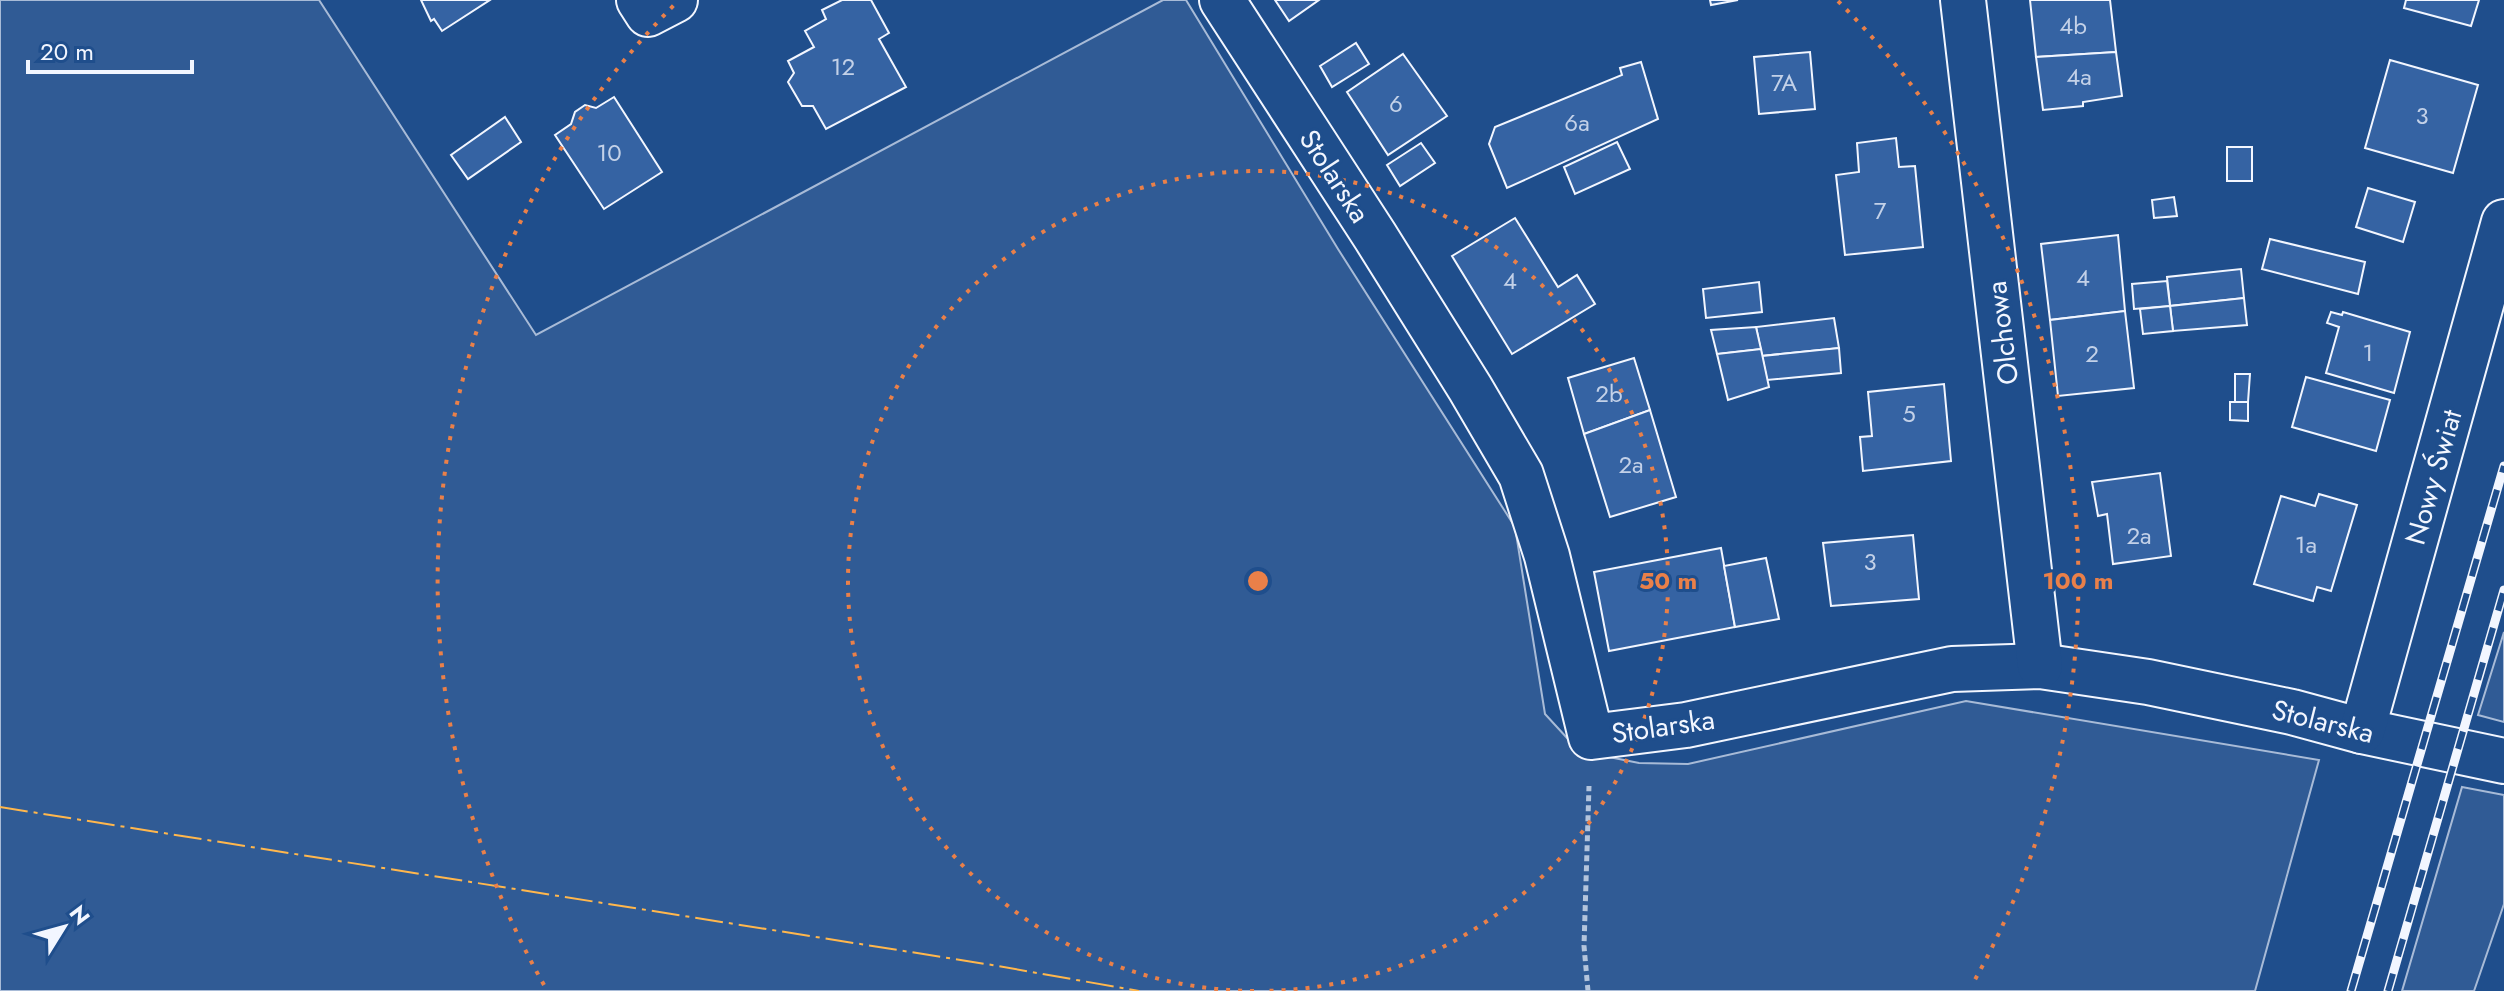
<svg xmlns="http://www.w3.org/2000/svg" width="2504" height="991" viewBox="0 0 2504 991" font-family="Jost,sans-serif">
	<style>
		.green { fill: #305b95; stroke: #a8bbd7; stroke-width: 2 }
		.building { fill: #3563a3; stroke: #f2f6ff; stroke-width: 2 }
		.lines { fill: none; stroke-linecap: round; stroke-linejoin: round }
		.street-casing { stroke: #f2f6ff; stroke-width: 48 }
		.path { stroke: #b3c4dc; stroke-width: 5; stroke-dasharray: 6 4; stroke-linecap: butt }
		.street { stroke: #1f4e8c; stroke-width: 44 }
		.rail-casing { stroke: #f2f6ff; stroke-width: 9 }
		.rail { stroke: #1f4e8c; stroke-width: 6; stroke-dasharray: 18; stroke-linecap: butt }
		.power { stroke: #ffb74d; stroke-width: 2; stroke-dasharray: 28 6 4 6; stroke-linecap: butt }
		.ring { fill: none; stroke: #ea8049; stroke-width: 4; stroke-dasharray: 4 8 }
		.labels { text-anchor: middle; stroke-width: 6; stroke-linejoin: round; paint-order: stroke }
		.number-label { font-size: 24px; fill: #c3d1e8 }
		.street-label { font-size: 28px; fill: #f2f6ff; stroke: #1f4e8c }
		.centre { fill: #ea8049; stroke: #1f4e8c; stroke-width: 4 }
		.ring-label { font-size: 24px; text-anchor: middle; font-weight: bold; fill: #ea8049; stroke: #1f4e8c; stroke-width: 6; stroke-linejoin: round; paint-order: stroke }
	</style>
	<rect width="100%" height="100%" fill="#1f4e8c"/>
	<g class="green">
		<path d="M0,0H319L536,335L1163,0H1186L1338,249L1515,527L1545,714L1579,751L1639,763L1688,764L1966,701L2319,760L2255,991H0Z"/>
		<path d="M2504,632V722L2478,715Z"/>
		<path d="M2462,787L2504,795V904L2474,991H2402Z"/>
	</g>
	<g class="building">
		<path d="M421,0H490L442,31L434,19L431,21Z"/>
		<path d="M842,0H871L889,33L879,39L906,87L826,129L813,106H802L788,82L794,73L788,61L814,47L805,31L826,19L822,10Z"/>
		<path d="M1275,0H1319L1289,21Z"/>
		<path d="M1710,0H1738L1711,5Z"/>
		<path d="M2030,0H2110L2116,52L2036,57Z"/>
		<path d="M2406,0H2479L2471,26L2404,8Z"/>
		<path d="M1356,43L1369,64L1332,87L1320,66Z"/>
		<path d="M1810,52L1815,109L1759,114L1754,57Z"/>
		<path d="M2116,52L2122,96L2083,102V106L2043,110L2036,57Z"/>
		<path d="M1403,54L1447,116L1388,155L1347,92Z"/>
		<path d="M2390,60L2478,85L2453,173L2365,148Z"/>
		<path d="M1641,62L1658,119L1507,188L1489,144L1495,127L1622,75L1620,68Z"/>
		<path d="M614,97L662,172L604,209L555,135L571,124L575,112L585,105L596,108Z"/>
		<path d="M505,117L521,142L468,179L451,155Z"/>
		<path d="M1896,138L1899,167L1915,166L1923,247L1845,255L1836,175L1859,172L1857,143Z"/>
		<path d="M1617,142L1630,169L1575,194L1564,167Z"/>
		<path d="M1421,143L1435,163L1400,186L1387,165Z"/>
		<rect x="2227" y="147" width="25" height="34"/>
		<path d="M2368,188L2415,202L2403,242L2356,227Z"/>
		<path d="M2174,197L2177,216L2154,218L2152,200Z"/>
		<path d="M1515,218L1558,287L1577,275L1595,304L1512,354L1452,256Z"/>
		<path d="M2118,235L2125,311L2050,320L2041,244Z"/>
		<path d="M2270,239L2365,262L2358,294L2262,269Z"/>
		<path d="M2241,269L2244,298L2170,306L2167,277Z"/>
		<path d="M2167,281L2170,306L2134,309L2132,284Z"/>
		<path d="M1759,282L1762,312L1706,318L1703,289Z"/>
		<path d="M2244,298L2247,325L2173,331L2170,306Z"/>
		<path d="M2170,306L2173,331L2143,334L2140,309Z"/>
		<path d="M2125,311L2134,388L2058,396L2050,320Z"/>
		<path d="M2331,312L2342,315L2343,312L2410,332L2394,393L2326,373L2339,327L2327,323Z"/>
		<path d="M1834,318L1839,348L1762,356L1756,327Z"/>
		<path d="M1756,327L1761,349L1717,354L1711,330Z"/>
		<path d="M1839,348L1841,373L1767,380L1762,356Z"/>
		<path d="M1761,349L1769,387L1728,400L1717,354Z"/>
		<path d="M1634,358L1650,410L1584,434L1568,378Z"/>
		<path d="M2235,374H2250L2248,402H2235Z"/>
		<path d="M2306,377L2390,400L2376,451L2292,427Z"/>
		<path d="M1944,384L1951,461L1863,471L1860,437L1872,436L1868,392Z"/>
		<path d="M2230,402H2248V421L2230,420Z"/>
		<path d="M1650,410L1676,497L1610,517L1584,434Z"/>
		<path d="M2160,473L2171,556L2113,564L2107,514L2098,516L2092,482Z"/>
		<path d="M2319,494L2357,505L2331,591L2317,587L2313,601L2254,584L2281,496L2315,506Z"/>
		<path d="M1913,535L1919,599L1831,606L1823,543Z"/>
		<path d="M1721,548L1735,627L1609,651L1594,572Z"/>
		<path d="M1766,558L1779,619L1735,627L1724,566Z"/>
	</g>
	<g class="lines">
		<g class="street-casing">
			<g id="street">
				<path d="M639,0L648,14L675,0"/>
				<path d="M1222,0L1375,236L1470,388L1521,475L1547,556L1591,737L1686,725L1952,669L2040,666L2148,682L2292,712L2362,731L2504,761"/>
				<path d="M1963,0L2040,666"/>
				<path d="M2362,731L2504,222"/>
			</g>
		</g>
		<path class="path" d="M1588,991L1584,946L1589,786"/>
		<use href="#street" class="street"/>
		<g class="rail-casing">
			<g id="rail">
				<path d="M2351,991L2504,466"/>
				<path d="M2388,991L2504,590"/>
			</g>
		</g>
		<use href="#rail" class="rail"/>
		<path class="power" d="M0,807L992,965L1139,991"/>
	</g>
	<g class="ring">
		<path d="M1254 991A410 410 0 1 1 1262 991"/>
		<path d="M544 985A820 820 0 0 1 678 1M1838 1A820 820 0 0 1 1972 985"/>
	</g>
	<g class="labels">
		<g class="number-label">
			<text x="2073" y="34">4b</text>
			<text x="843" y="75">12</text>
			<text x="2079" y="85">4a</text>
			<text x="1784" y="91">7A</text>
			<text x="1396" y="112">6</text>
			<text x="2422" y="124">3</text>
			<text x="1577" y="131">6a</text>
			<text x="609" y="161">10</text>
			<text x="1880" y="219">7</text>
			<text x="2083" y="286">4</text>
			<text x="1510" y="289">4</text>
			<text x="2368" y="361">1</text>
			<text x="2092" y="362">2</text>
			<text x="1609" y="402">2b</text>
			<text x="1909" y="422">5</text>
			<text x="1631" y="473">2a</text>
			<text x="2139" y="544">2a</text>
			<text x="2306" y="553">1a</text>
			<text x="1870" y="570">3</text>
		</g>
		<g class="street-label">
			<text transform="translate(1335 176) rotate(57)" y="10">Stolarska</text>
			<text transform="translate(2002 333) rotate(-97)" y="10">Olchowa</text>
			<text transform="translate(2433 477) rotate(-74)" y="10">Nowy Świat</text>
			<text transform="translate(2323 721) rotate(14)" y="10">Stolarska</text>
			<text transform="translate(1663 726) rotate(-8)" y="10">Stolarska</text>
		</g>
	</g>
	<circle cx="1258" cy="581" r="12" class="centre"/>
	<g class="ring-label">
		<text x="1668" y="589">50 m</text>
		<text x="2078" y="589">100 m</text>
	</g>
	<g transform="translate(64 927) rotate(53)" stroke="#1f4e8c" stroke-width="6" paint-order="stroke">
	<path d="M0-6L14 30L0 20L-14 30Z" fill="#f2f6ff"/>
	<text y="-12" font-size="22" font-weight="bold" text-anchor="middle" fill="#f2f6ff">N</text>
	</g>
	<path d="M28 60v12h164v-12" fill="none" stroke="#f2f6ff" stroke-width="4"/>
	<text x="40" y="60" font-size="24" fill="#f2f6ff" stroke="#1f4e8c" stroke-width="6" paint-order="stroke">20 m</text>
</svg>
